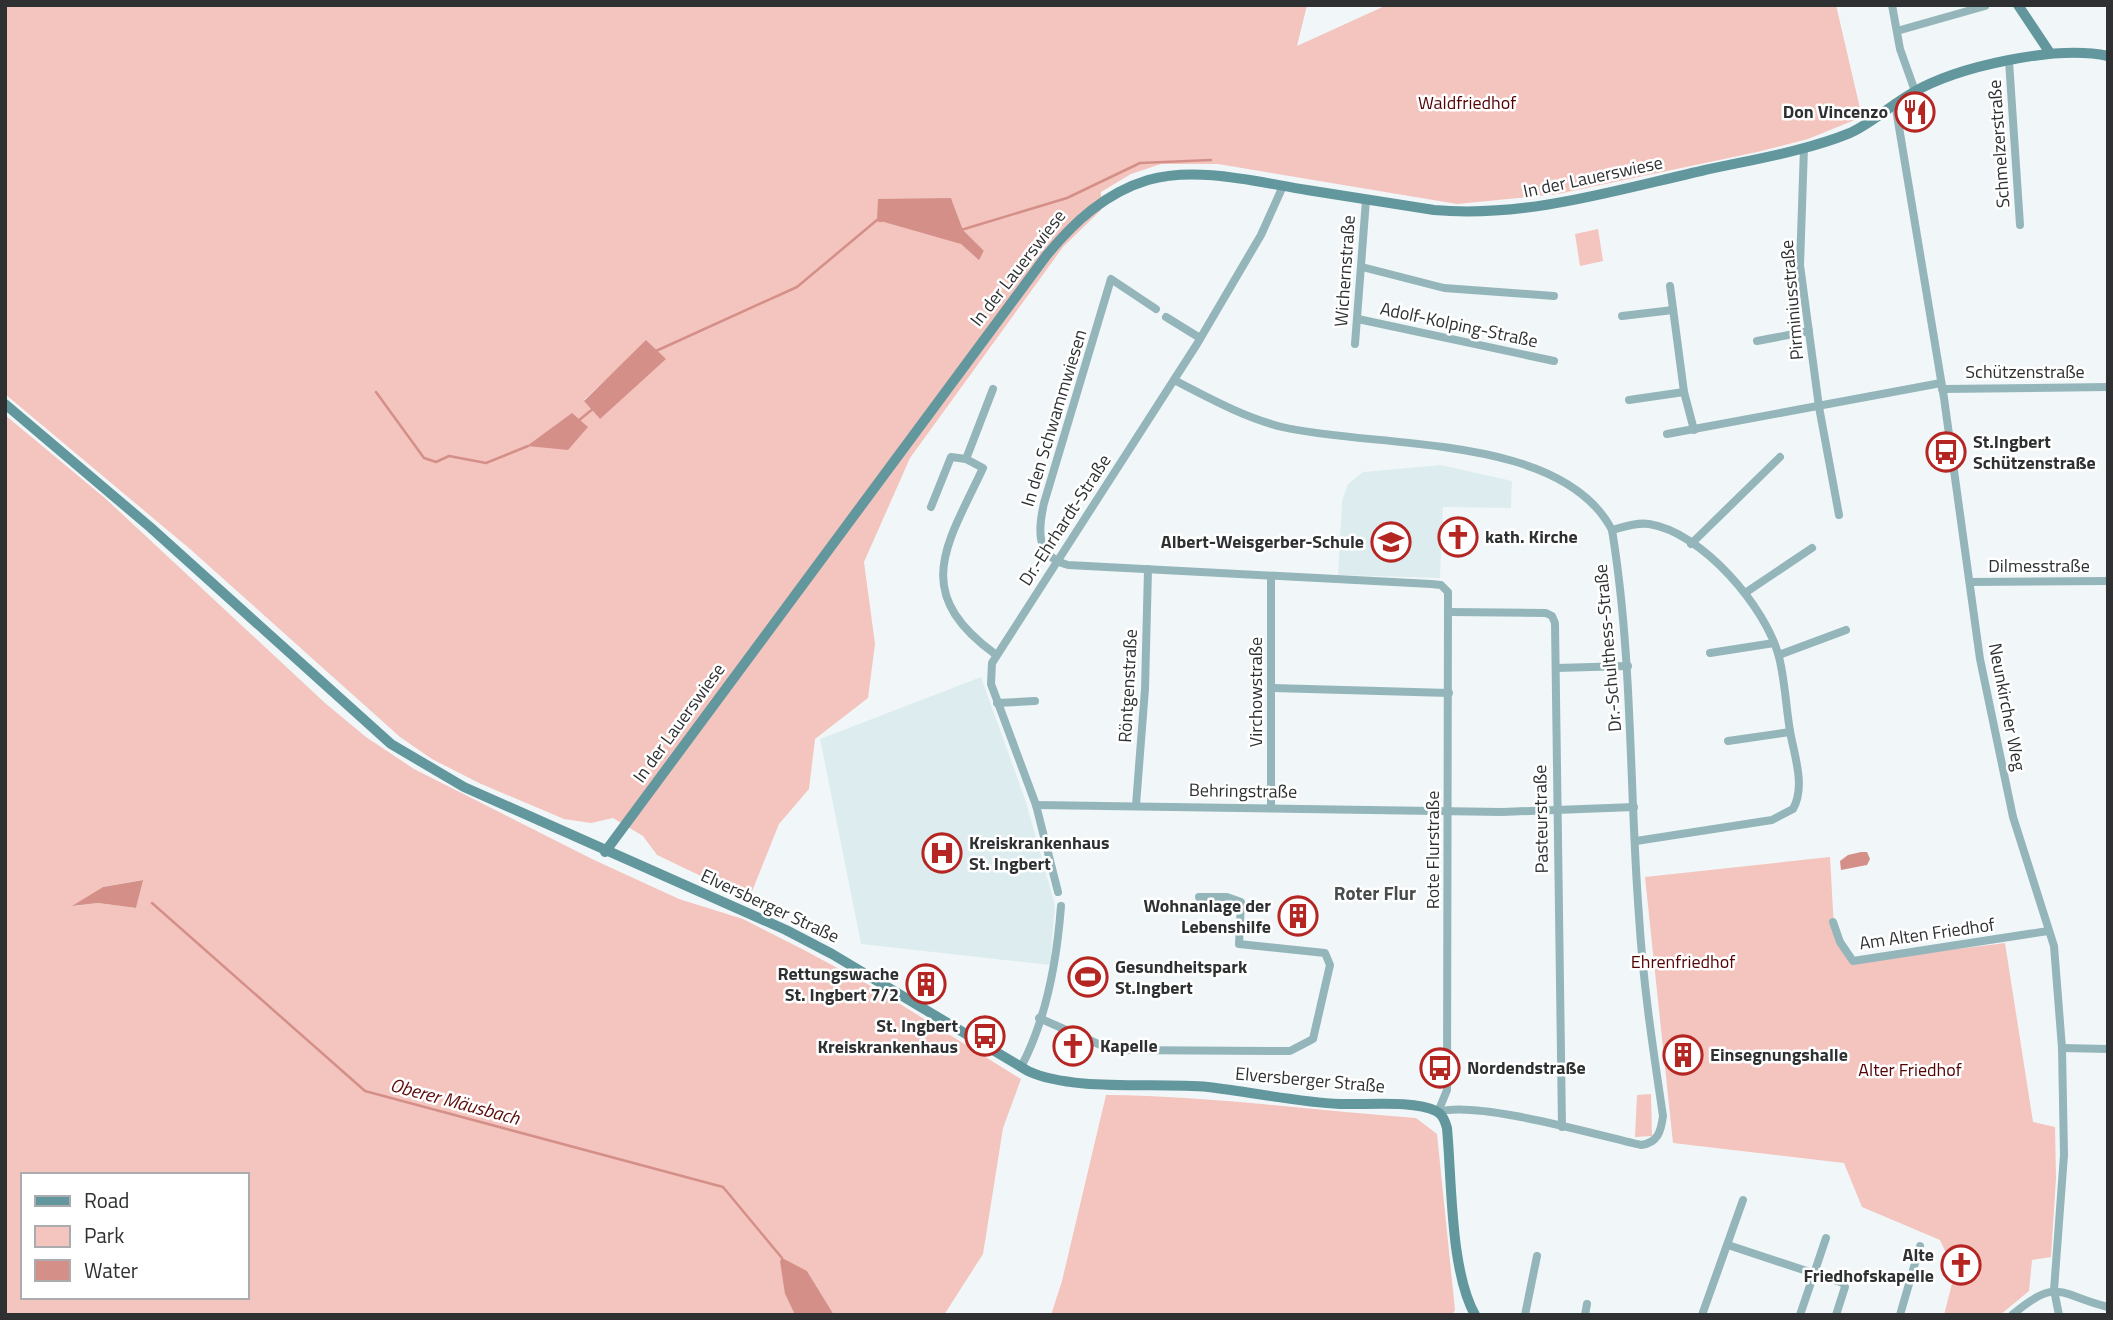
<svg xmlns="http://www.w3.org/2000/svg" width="2113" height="1320" viewBox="0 0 2113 1320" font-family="'Titillium Web',sans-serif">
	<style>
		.built { fill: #ddedef }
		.green { fill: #f4c4be; fill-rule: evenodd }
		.water { fill: #d49088 }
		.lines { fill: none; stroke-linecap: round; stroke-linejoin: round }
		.stream { stroke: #d49088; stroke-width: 2.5 }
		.street { stroke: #94b6bb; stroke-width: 8 }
		.secondary { stroke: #62979e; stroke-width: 10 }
		.labels { text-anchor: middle; stroke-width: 5; stroke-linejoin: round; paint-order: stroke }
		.park-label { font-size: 18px; fill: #550204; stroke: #fff }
		.poi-label { font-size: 18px; font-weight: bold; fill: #2e3031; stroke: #fff; text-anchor: start }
		.street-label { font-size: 18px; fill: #2e3031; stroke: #fff }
		.neighbourhood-label { font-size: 19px; font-weight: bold; fill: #474c4c; stroke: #fff }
		.water-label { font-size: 19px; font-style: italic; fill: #5e0c0b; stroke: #fff }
	</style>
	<rect width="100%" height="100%" fill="#f1f7f8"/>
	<g class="built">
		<path d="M1441,465L1512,481L1511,508L1443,507L1440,578L1338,575L1342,501L1348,484L1363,472Z"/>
		<path d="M981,677L1026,802L1055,905L1050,965L861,944L820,739Z"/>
	</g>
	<g class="green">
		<path d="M5,5H1307L1297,46L1387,5H1836L1862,117L1808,139L1757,152L1558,194L1457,204L1218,164H1161L1131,174L1101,192V210L1063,247L910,458L864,562L875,644L868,698L815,739L809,789L779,824L749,899L657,855L643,836L613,818L591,823L564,819L479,783L432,759L400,737L190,549L5,394ZM951,198L963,230L984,252L979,259L961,244ZM647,341L665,359L599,418L584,400Z"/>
		<path d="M1598,229L1603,261L1580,266L1575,234Z"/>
		<path d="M5,415L106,499L325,703L366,737L414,769L592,859L679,899L743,919L804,950L871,986L1021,1079L1003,1128L983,1254L944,1315H834L807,1271L785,1294L795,1315H5ZM142,880L136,908L98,903L74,906L103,887ZM23,1175H247V1297H23Z"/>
		<path d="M1830,857L1834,928L1853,962L2005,943L2033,1122L2055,1127L2056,1178L2051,1257L2032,1260L2029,1291L2000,1315H1944L1955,1272L1940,1240L1862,1207L1844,1163L1673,1143L1645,877Z"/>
		<path d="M1651,1094L1652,1136L1635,1137L1637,1095Z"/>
		<path d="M1106,1095C1209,1096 1312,1110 1416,1118L1437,1134L1455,1310L1452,1315H1051L1062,1281Z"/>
	</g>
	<g class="water">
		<path d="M951,198L963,230L984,251L979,260L961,244L877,220L878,199Z"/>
		<path d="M646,340L666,359L600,419L584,401Z"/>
		<path d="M572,413L588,427L568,450L527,446Z"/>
		<path d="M1861,852H1867L1870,859L1867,865L1841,870L1840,861L1848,855Z"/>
		<path d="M143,880L136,908L98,903L72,906L103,887Z"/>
		<path d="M782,1258L807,1271L834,1315H795L785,1294L780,1261Z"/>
	</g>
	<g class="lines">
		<g class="stream">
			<path d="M961,230L1067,198L1140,163L1211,160"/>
			<path d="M656,351L797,287L877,220L881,221"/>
			<path d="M376,392L424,458L436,462L449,456L486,463L528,446"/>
			<path d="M578,421L594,408"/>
			<path d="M152,903L365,1091L723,1187L782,1258"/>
		</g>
		<g class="street">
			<path d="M1892,5L1900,49L1915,91"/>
			<path d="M1897,31L1985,6"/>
			<path d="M2009,61L2020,225"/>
			<path d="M1895,103L1944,398L1980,659L2013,817L2054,946L2062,1048L2064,1155L2054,1290L2059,1315"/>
			<path d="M1804,148L1800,265L1819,407L1839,515"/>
			<path d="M1362,267L1444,288L1554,296"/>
			<path d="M1670,286L1684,392L1694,430"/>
			<path d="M1156,309L1111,279L1044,503C1038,530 1035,556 1068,565L1431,584L1441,585L1448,592L1447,1090L1438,1112"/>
			<path d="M1622,316L1673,310"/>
			<path d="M1166,317L1200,338"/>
			<path d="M1358,319L1554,361"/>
			<path d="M1757,341L1809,331"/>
			<path d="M1355,344L1366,200"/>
			<path d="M1174,380C1209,398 1243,417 1282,427C1376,449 1561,432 1612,530C1633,658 1629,787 1639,916C1643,983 1653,1049 1663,1116C1661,1131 1658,1143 1641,1145C1597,1135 1476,1100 1438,1112"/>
			<path d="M1942,389L2108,387"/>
			<path d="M1629,400L1684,392"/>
			<path d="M1667,434L1941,383"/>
			<path d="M966,459L993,389"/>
			<path d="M931,507L951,457L966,459L983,468C947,545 910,592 995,654"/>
			<path d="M1612,530C1624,527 1636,522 1649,524C1702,532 1766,607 1779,657C1785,681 1786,707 1790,731C1794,755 1806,786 1793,809L1772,820L1636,841"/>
			<path d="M1691,544L1780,457"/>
			<path d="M1271,576V808"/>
			<path d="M1970,582L2108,581"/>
			<path d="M1745,593L1812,548"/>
			<path d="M1449,612L1546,613L1552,616L1555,623L1562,1127"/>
			<path d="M1710,653L1774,643"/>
			<path d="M1779,655L1846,630"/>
			<path d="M1556,668L1628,666"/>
			<path d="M1273,688L1449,693"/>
			<path d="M997,703L1035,701"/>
			<path d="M1728,741L1790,732"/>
			<path d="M1036,805L1502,812L1634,807"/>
			<path d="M1136,805L1145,689L1148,569"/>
			<path d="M1058,892L1036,805L991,684L992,663L1197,344L1261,235L1283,186"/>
			<path d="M1833,922L1840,942L1853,961L2048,931"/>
			<path d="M1039,1018L1112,1050L1290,1051L1313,1039L1330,965L1325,953L1239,944L1241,902L1227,897H1199"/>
			<path d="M2062,1048L2108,1049"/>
			<path d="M1021,1067C1046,1020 1057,959 1061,906"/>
			<path d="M1728,1245L1843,1283L1845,1287L1836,1315"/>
			<path d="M1525,1315L1537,1256"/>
			<path d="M1585,1315L1587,1304"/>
			<path d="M1702,1315L1743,1200"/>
			<path d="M1800,1315L1826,1238"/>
			<path d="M1900,1315L1920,1246"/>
			<path d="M2012,1315C2058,1276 2059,1295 2108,1307"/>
		</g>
		<g class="secondary">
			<path d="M2018,5L2050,53"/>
			<path d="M5,404L150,527L391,744L464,787L786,930L832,954L1028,1071C1073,1092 1156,1082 1208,1087C1252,1092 1296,1102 1340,1104C1366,1105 1414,1100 1436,1111C1443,1115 1445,1121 1447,1128C1452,1182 1450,1270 1475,1315"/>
			<path d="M605,852L1046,256C1074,222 1105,193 1148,180C1197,166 1257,182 1307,190C1349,197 1392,203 1434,210C1525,218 1613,191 1701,171C1750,160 1803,152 1850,133C1872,123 1891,105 1912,93C1958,66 2056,45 2108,56"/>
		</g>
	</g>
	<defs>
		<g id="restaurant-ring" transform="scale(2.0125)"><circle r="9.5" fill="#fff" stroke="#b52623" stroke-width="1.5"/><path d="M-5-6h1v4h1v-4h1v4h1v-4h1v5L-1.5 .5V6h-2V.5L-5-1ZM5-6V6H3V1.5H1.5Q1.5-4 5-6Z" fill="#b52623"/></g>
		<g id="bus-ring" transform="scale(2.0125)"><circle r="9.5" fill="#fff" stroke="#b52623" stroke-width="1.5"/><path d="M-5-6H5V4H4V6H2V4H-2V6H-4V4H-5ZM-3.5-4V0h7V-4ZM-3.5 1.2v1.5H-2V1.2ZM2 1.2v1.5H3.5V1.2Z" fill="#b52623"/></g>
		<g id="church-ring" transform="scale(2.0125)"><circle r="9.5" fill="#fff" stroke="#b52623" stroke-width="1.5"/><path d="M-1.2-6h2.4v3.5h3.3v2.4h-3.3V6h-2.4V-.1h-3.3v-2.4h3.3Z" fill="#b52623"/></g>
		<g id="school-ring" transform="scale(2.0125)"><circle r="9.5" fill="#fff" stroke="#b52623" stroke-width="1.5"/><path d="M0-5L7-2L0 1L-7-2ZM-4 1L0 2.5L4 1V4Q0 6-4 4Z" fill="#b52623"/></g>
		<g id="hospital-ring" transform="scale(2.0125)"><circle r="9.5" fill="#fff" stroke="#b52623" stroke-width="1.5"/><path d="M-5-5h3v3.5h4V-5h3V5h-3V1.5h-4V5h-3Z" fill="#b52623"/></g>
		<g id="building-ring" transform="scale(2.0125)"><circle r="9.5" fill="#fff" stroke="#b52623" stroke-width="1.5"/><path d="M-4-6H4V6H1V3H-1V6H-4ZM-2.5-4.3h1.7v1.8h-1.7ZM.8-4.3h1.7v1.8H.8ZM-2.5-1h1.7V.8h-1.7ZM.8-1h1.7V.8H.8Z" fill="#b52623"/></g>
		<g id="stadium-ring" transform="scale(2.0125)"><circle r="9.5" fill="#fff" stroke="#b52623" stroke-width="1.5"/><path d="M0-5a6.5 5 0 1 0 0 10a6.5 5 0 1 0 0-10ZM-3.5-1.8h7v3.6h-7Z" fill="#b52623"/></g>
	</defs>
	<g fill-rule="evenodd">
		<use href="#restaurant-ring" x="1915" y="112"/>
		<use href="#bus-ring" x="1946" y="452"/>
		<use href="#church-ring" x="1458" y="537"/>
		<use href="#school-ring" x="1391" y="542"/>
		<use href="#hospital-ring" x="942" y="853"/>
		<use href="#building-ring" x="1298" y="916"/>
		<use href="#stadium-ring" x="1088" y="977"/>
		<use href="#building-ring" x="926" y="984"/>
		<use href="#bus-ring" x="985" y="1036"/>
		<use href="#church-ring" x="1073" y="1046"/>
		<use href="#building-ring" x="1683" y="1055"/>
		<use href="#bus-ring" x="1440" y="1068"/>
		<use href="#church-ring" x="1961" y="1265"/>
	</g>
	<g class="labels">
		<g class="park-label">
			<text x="1467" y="109">Waldfriedhof</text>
			<text x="1683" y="968">Ehrenfriedhof</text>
			<text x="1910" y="1076">Alter Friedhof</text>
		</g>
		<g class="poi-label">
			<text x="1888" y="118" text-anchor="end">Don Vincenzo</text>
			<text x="1973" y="448">St.Ingbert<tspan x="1973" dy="21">Schützenstraße</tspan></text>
			<text x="1485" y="543">kath. Kirche</text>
			<text x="1364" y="548" text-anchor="end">Albert-Weisgerber-Schule</text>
			<text x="969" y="849">Kreiskrankenhaus<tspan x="969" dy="21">St. Ingbert</tspan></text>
			<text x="1271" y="912" text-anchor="end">Wohnanlage der<tspan x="1271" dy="21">Lebenshilfe</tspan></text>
			<text x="1115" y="973">Gesundheitspark<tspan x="1115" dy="21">St.Ingbert</tspan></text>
			<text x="899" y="980" text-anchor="end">Rettungswache<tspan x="899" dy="21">St. Ingbert 7/2</tspan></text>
			<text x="958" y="1032" text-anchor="end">St. Ingbert<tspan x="958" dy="21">Kreiskrankenhaus</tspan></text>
			<text x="1100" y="1052">Kapelle</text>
			<text x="1710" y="1061">Einsegnungshalle</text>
			<text x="1467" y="1074">Nordendstraße</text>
			<text x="1934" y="1261" text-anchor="end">Alte<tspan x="1934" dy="21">Friedhofskapelle</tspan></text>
		</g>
		<g class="street-label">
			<text transform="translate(1999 144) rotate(-94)" y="6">Schmelzerstraße</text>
			<text transform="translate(1593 177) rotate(-12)" y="6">In der Lauerswiese</text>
			<text transform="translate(1018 268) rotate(-52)" y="6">In der Lauerswiese</text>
			<text transform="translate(1345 271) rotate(-86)" y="6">Wichernstraße</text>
			<text transform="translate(1792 300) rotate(-95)" y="6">Pirminiusstraße</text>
			<text transform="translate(1459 325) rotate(12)" y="6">Adolf-Kolping-Straße</text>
			<text x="2025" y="378">Schützenstraße</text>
			<text transform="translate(1054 418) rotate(-73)" y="6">In den Schwammwiesen</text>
			<text transform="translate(1065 520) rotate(-57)" y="6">Dr.-Ehrhardt-Straße</text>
			<text x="2039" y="572">Dilmesstraße</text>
			<text transform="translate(1608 648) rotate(-95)" y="6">Dr.-Schulthess-Straße</text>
			<text transform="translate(1128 686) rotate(-87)" y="6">Röntgenstraße</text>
			<text transform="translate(1256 692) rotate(-90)" y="6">Virchowstraße</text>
			<text transform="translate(2007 707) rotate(79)" y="6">Neunkircher Weg</text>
			<text transform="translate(679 723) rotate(-54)" y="6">In der Lauerswiese</text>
			<text transform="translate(1243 791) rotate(1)" y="6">Behringstraße</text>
			<text transform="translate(1541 819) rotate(-91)" y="6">Pasteurstraße</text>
			<text transform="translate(1433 850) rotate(-90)" y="6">Rote Flurstraße</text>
			<text transform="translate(770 906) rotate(25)" y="6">Elversberger Straße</text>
			<text transform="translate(1927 934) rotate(-8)" y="6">Am Alten Friedhof</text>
			<text transform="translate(1310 1080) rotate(5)" y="6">Elversberger Straße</text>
		</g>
		<g class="neighbourhood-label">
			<text x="1375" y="900">Roter Flur</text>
		</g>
		<g class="water-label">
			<text transform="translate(455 1101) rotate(15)" y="7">Oberer Mäusbach</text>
		</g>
	</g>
	<rect width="2113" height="1320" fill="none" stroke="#2e3031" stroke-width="14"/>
	<rect x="21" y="1173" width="228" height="126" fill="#ffffff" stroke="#abacad" stroke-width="2"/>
	<rect x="35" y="1196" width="35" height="10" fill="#62979e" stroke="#abacad" stroke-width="2"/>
	<text x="84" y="1208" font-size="21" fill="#2e3031">Road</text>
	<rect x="35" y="1226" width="35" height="21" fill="#f4c4be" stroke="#abacad" stroke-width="2"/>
	<text x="84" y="1243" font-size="21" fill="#2e3031">Park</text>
	<rect x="35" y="1260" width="35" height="21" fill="#d49088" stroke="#abacad" stroke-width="2"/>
	<text x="84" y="1278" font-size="21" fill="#2e3031">Water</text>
</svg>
